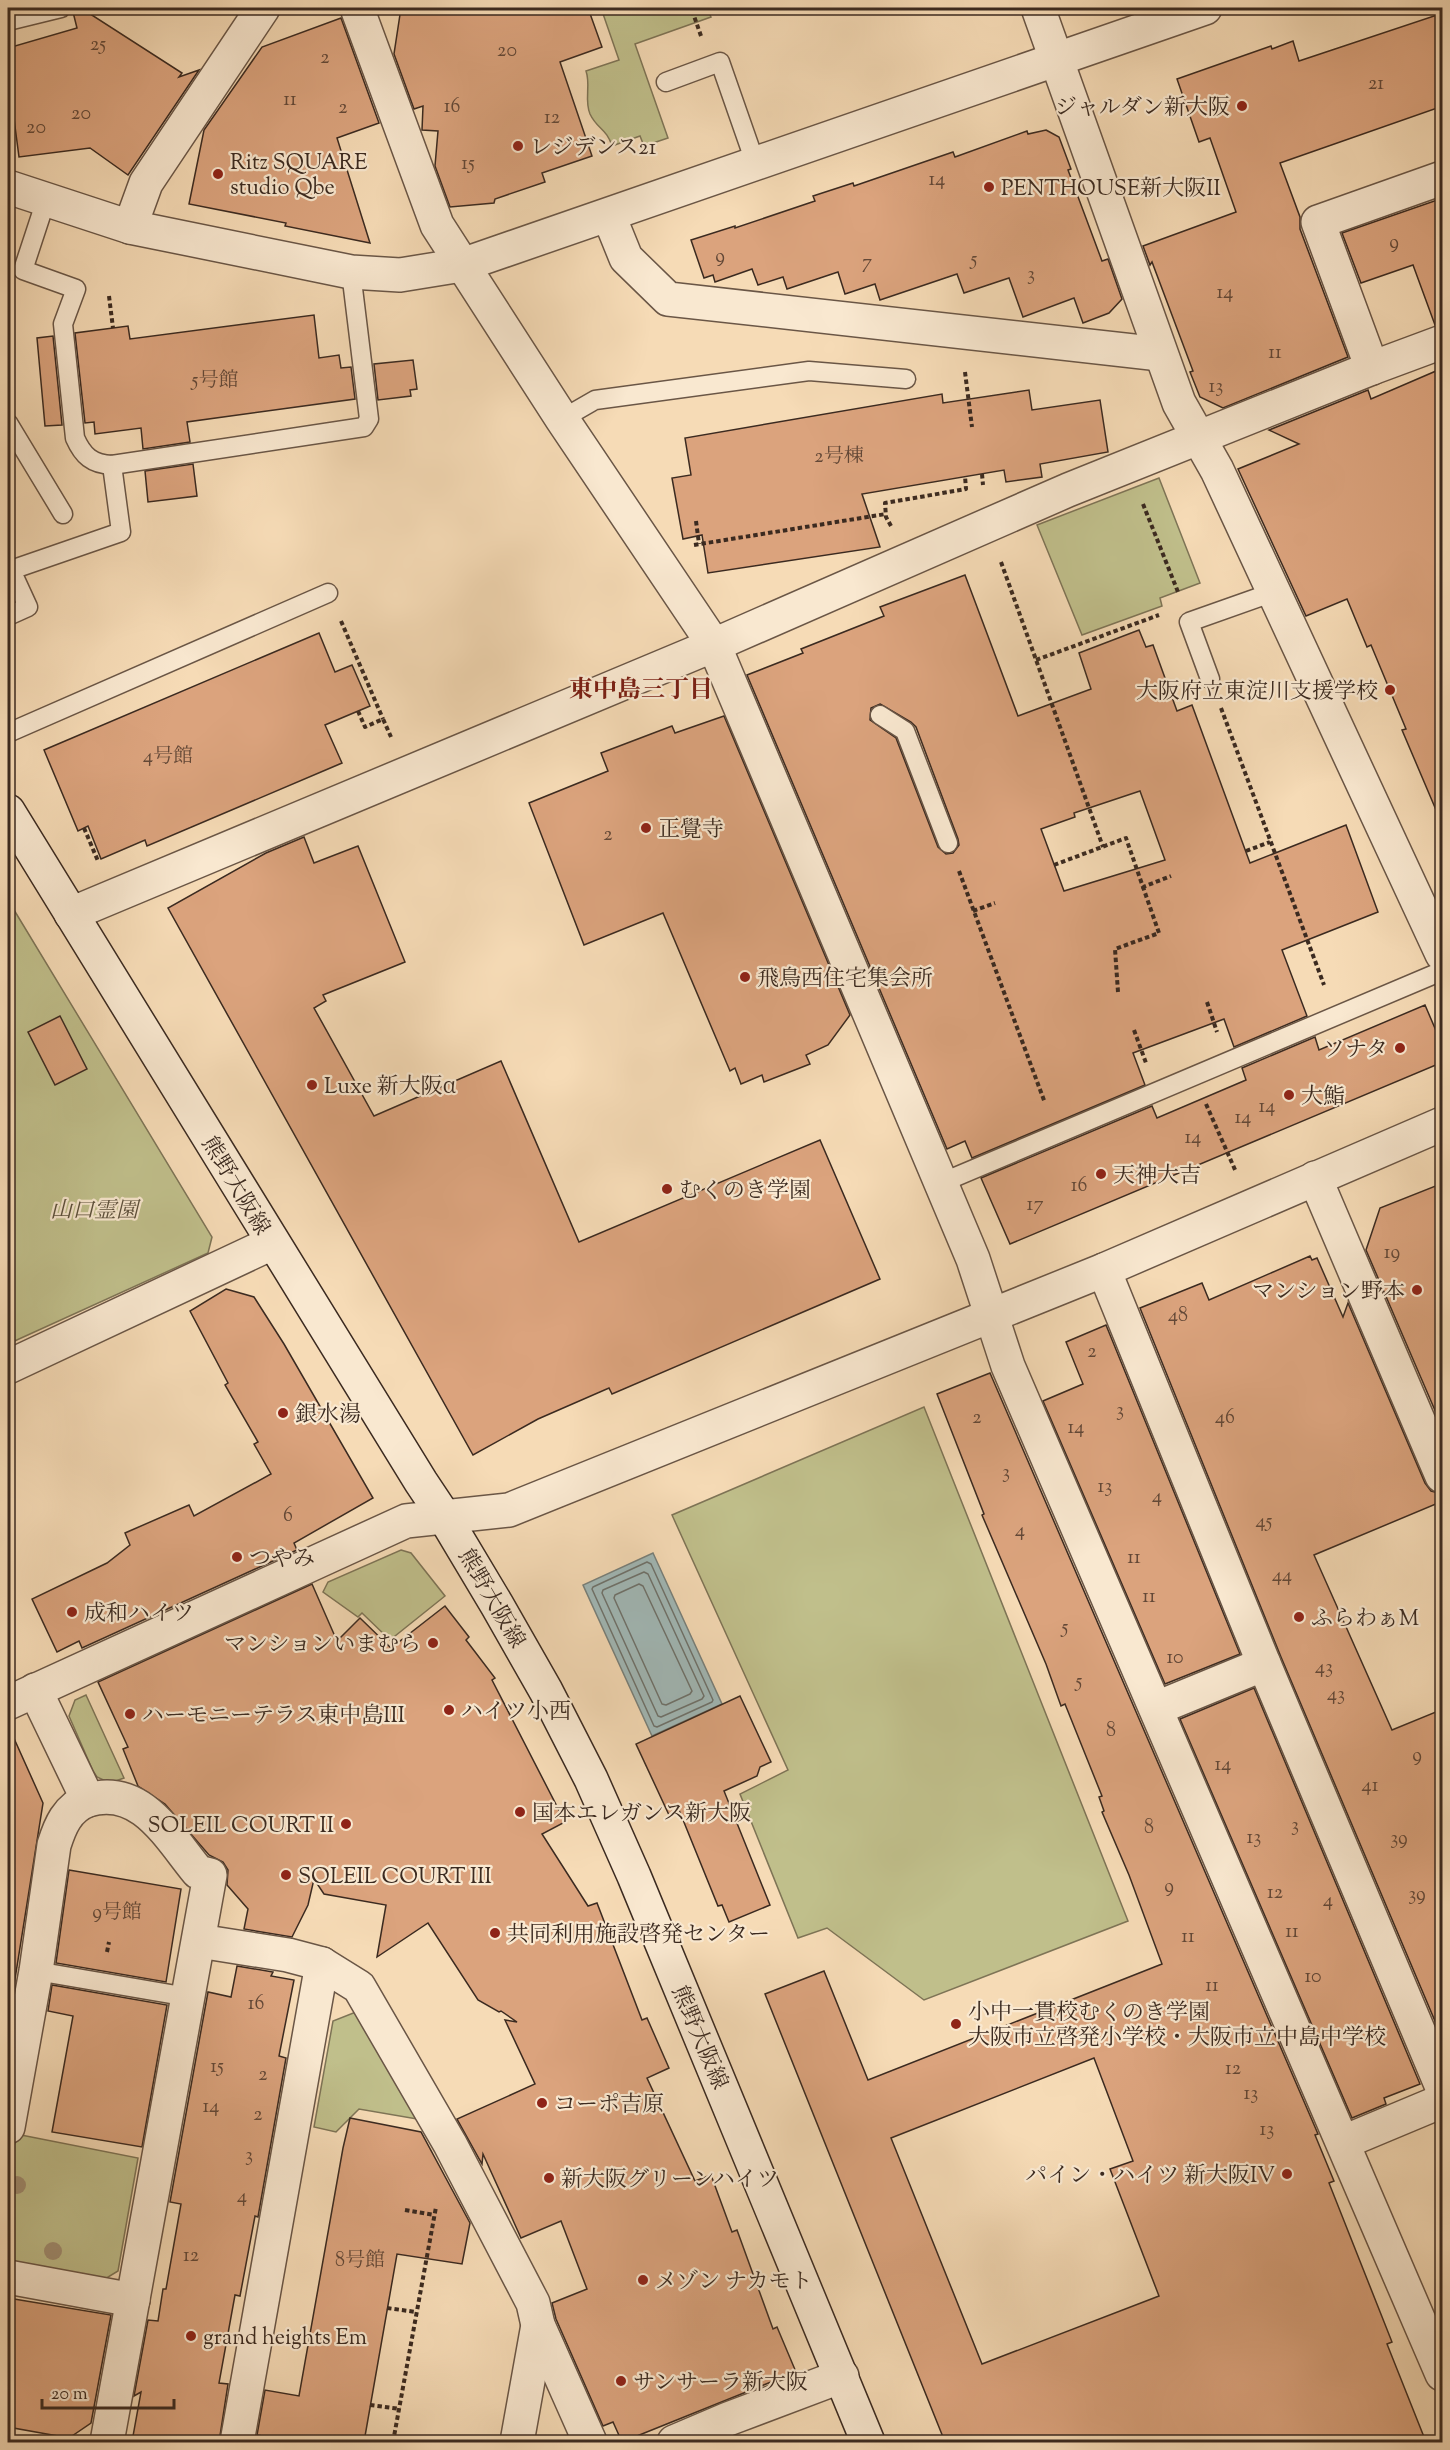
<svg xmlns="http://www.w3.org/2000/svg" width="1450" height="2450" viewBox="0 0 1450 2450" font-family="'Sorts Mill Goudy','Noto Serif JP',serif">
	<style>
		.green { fill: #c0bf8b; stroke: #7e7456; stroke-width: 1.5 }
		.water { fill: #a1b9b8; stroke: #78807b; stroke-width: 1.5 }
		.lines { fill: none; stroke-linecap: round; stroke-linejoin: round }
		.shore { stroke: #6e726c; stroke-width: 1.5 }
		.building { fill: #dba37d; stroke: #3b2a20; stroke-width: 1.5; fill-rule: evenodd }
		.service-casing { stroke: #6a5646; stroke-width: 21 }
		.minor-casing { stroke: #6a5646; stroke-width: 36 }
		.tertiary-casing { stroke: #6a5646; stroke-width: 36 }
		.secondary-casing { stroke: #3b2a20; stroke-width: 36 }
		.path { stroke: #3b2a20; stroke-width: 4; stroke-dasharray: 4.5 3; stroke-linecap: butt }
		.service { stroke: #f9e8d0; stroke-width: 18 }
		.minor { stroke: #f9e8d0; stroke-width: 33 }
		.tertiary { stroke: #f9e8d0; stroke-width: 33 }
		.secondary { stroke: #f9e8d0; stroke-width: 33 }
		.tree { fill: #a18e72 }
		.poi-dot { fill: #8f2418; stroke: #f9e8d0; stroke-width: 2 }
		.labels { text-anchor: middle; stroke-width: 4.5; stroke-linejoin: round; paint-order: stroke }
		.number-label { font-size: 20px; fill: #634837 }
		.poi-label { font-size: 22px; fill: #3b2a20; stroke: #f9e8d0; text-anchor: start }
		.street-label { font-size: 22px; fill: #3b2a20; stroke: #f9e8d0 }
		.park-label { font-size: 22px; font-style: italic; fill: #5c4f3b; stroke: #f9e8d0 }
		.neighbourhood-label { font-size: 24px; font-weight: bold; fill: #7a1f14; stroke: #f9e8d0 }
	</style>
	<rect width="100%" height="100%" fill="#f6dbb6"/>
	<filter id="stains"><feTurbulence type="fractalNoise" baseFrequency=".00333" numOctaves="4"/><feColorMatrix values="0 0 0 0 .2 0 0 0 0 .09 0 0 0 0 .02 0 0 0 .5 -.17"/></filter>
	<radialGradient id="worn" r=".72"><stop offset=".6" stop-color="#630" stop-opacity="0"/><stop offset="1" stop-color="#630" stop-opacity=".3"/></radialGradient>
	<g class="green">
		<path d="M601,8H707L711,17L635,44L668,138L644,146L640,136L612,146C607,129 597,129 590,114C584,100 591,85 586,71L619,60Z"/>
		<path d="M1159,478L1200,583L1160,598L1162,606L1082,635L1037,525Z"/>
		<path d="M8,900L212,1237L208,1253L8,1344Z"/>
		<path d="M924,1407L1128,1921L924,2000L827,1928L798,1938L740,1794L788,1770L672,1515Z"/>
		<path d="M401,1550L411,1553L445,1596L390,1640L362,1613L358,1617L323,1592L328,1582Z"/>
		<path d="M86,1695L124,1778L110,1783L97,1777L93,1771L69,1716L75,1700Z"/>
		<path d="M361,2010L423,2120L359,2109L336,2132L314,2127L333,2021Z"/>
		<path d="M16,2134L138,2158L118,2271L105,2279L8,2261V2185Z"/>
	</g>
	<path class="water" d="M653,1553L722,1704L652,1736L583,1585Z"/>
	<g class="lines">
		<g class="shore">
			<path d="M647,1562L651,1564L713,1700L712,1702L657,1727L654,1726L592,1589L593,1587Z"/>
			<path d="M644,1572L648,1574L704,1696L702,1699L661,1717L658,1716L602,1593L603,1590Z"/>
			<path d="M639,1584L643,1586L692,1691L690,1694L666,1705L662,1704L614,1598L615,1595Z"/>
		</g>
	</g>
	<g class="building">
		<path d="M72,8H81L182,73L179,77L199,70L128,175L90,148L19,157L8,73V48L77,28Z"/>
		<path d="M401,8H588L602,47L560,62L592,156L542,173L545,182L495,199L494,203L450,207L435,166L438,131L422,130L423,106L414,109L394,54Z"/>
		<path d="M1443,13V106L1280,163L1300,217V229L1348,357L1223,408L1200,397L1190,372L1193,371L1152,262L1150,265L1143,246L1236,212L1210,138L1199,142L1177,79L1271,46L1272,49L1293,41L1299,61Z"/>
		<path d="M341,18L379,123L337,138L370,243L285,226L286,223L189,204L204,130L262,47Z"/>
		<path d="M1046,130L1059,137L1071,169L1068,170L1102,261L1108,259L1122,299L1109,313L1083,323L1074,298L1023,317L1009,278L964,293L957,274L880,300L875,284L845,294L838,272L787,289L783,277L758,285L752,269L715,282L713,275L704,278L691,240L735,226V228L815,201L813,196L853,183L854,186L953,152L955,157L1027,131L1028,134Z"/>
		<path d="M1443,198V324L1435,325L1413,265L1361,283L1342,233Z"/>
		<path d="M314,315L319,358L339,355L341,368L351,367L355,399L187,422L190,442L143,449L141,428L95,434L94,422L85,423L75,333L128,326L130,339Z"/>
		<path d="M53,336L62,425L45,426L37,338Z"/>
		<path d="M413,360L417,389L410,390L411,396L378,400L374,364Z"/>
		<path d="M1443,368V824H1442L1402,730L1406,729L1371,645L1367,647L1347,599L1306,616L1238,469L1299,444L1269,430L1368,390L1371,399Z"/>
		<path d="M1029,390L1032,410L1100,400L1108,452L1040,464L1042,477L1006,482L1004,470L862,494L880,547L708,573L702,535L683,539L672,478L691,475L685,438L942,394L943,403Z"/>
		<path d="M193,464L197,496L148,502L145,471Z"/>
		<path d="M965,575L1018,716L1091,689L1079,653L1139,630L1146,647L1153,645L1177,711L1192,705L1250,863L1346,825L1378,912L1282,950L1307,1016L1234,1047L1224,1019L1133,1053L1145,1085L972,1158L965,1141L947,1149L747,675L803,653L801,649L884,616L880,607ZM880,704L911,722L916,727L958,839L959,845L953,853L946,854L938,847L896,738L870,720L871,708ZM1140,791L1165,860L1064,891L1041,829L1075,817L1074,813Z"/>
		<path d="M319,633L335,672L352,665L370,706L325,725L342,763L147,846L145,840L101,859L88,826L78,831L44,750Z"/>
		<path d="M724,716L850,1015L828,1045L806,1055L810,1064L764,1082L762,1075L741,1084L735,1068L730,1071L663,913L584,945L529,803L608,771L601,753L672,726L675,733Z"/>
		<path d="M304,837L314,863L358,846L405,962L323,995L326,1001L314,1008L374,1116L501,1061L579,1242L820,1140L880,1279L612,1394L609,1388L538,1419L473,1455L168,908L266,853Z"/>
		<path d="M1425,1005L1443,1047V1062L1010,1244L981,1178L1152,1106L1157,1118L1246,1080L1242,1068L1315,1037L1319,1050Z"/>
		<path d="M60,1016L87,1069L55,1085L28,1032Z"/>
		<path d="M1443,1183V1429L1366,1250L1380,1208Z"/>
		<path d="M1310,1256L1312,1260L1317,1258L1343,1317L1348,1303L1425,1483L1431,1491L1443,1494V1501L1314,1555L1392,1730L1443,1709V2040L1281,1657L1140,1308L1202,1283L1209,1300Z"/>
		<path d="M226,1289L254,1297L284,1344L373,1498L294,1543L297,1550L82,1648L79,1641L57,1652L32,1599L107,1563L130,1545L125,1533L189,1505L194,1516L271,1474L254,1444L258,1442L225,1385L228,1383L190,1311Z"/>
		<path d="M1106,1325L1240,1654L1165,1684L1043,1401L1083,1384L1066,1342Z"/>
		<path d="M990,1373L1318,2134L1315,2135L1334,2181L1329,2183L1392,2342L1387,2344L1426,2442H945L765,1994L824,1971L868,2080L1162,1964L1129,1875L1102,1812L1104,1811L1099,1797L1102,1796L1065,1704L1061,1706L1046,1664L982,1515L984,1514L937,1394ZM1094,2058L1133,2161L1110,2169L1159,2296L982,2364L891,2138Z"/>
		<path d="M312,1584L337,1641L360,1618L391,1648L445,1606L469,1637L466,1640L495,1678L492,1680L565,1822L542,1834L588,1906L597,1903L642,2020L647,2018L669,2068L647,2078L695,2181L711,2175L732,2232L737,2230L773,2329L777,2327L796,2372L622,2442L613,2422L603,2426L556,2319L552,2303L587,2289L561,2221L521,2238L483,2154L482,2164L457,2119L535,2084L505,2020L517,2022L501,2011L499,2012L478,2000L428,1923L377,1957L386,1905L324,1894L314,1879L308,1905L292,1937L244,1929L248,1909L227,1885L228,1870L223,1862L209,1855L165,1804L138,1786L123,1749L128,1747L98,1682Z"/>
		<path d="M1254,1688L1420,2084L1384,2098L1386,2104L1352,2118L1180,1719Z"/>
		<path d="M740,1696L771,1762L760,1767L757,1776L724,1791L770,1905L729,1922L722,1905L718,1906L679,1810L669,1815L636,1744Z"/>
		<path d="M8,1725L43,1803L11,2004H8Z"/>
		<path d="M69,1870L181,1889L166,1982L56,1963Z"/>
		<path d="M237,1966L273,1972L271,1976L294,1980L279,2056L286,2058L258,2217L255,2216L240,2296L235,2295L219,2383L228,2384L219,2442H173L133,2436L141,2392L134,2396L148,2320L158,2321L163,2289H166L181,2204L170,2202L208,1992L231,1997Z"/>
		<path d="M52,1985L167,2005L142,2147L52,2132L73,2016L48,2011Z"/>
		<path d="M350,2118L421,2132L470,2223L462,2264L397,2254L364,2442H299L257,2435L265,2390L299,2396L343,2148Z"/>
		<path d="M8,2298L111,2315L91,2423L69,2438L8,2427Z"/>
	</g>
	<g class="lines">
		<g class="service-casing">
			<g id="service">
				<path d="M8,17L12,20L61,8"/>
				<path d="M666,82L720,62L756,165"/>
				<path d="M46,200L23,270L76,289L63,324L75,438C83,456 92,464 112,465L364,427L369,419L351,272"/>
				<path d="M562,419L595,400L809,371L906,379"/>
				<path d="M8,423L63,514"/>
				<path d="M8,616L28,607L11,570L121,532L112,465"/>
				<path d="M1210,679L1189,622L1274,592"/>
				<path d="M880,715L905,731L948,843"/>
				<path d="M8,733L328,593"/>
				<path d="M941,1183L1442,971"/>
				<path d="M36,1971L188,1997"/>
			</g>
		</g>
		<g class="minor-casing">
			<g id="minor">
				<path d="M357,8L437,225L562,419L714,645L973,1259L1008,1366L1442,2374"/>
				<path d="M1038,8L1179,403L1217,470L1442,954"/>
				<path d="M609,216L626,258L668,299L1160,354"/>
				<path d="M130,227L146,183L263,8"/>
				<path d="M1372,368L1318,222L1442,178"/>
				<path d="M71,914L714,645L1068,490L1372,368L1442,342"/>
				<path d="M1315,1178L1442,1476"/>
				<path d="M1104,1270L1264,1664L1442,2087"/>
				<path d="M8,1367L272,1243"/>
				<path d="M35,1690L88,1800C141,1784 169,1837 198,1872L210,1875L107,2442"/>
				<path d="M1157,1708L1264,1664"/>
				<path d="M199,1941L288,1955L322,1964L359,1987L450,2144L533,2303L538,2325L590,2442"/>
				<path d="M8,2127L36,1971L54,1845C60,1826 67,1808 88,1800"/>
				<path d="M1344,2142L1442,2101"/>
				<path d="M8,2277L133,2300"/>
				<path d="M237,2442L322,1964"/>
				<path d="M517,2442L538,2325"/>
				<path d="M674,2442L728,2419L842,2376"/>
			</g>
		</g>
		<g class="tertiary-casing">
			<g id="tertiary">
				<path d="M8,187L130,227L351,272L400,275L462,265L1205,8"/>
				<path d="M8,1703L406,1521L509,1510L1104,1270L1442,1124"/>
			</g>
		</g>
		<g class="secondary-casing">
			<path id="secondary" d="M8,811L421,1482L445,1518L497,1605L546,1691L591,1779L634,1876L868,2442"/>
		</g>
		<g class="path">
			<path d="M595,8H599"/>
			<path d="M701,36L693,13L706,8"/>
			<path d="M109,296L113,328"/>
			<path d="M965,372L972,427"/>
			<path d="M982,474L983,485"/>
			<path d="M1143,504L1178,592"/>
			<path d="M696,521L699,544"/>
			<path d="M891,526L886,517L885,503L966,489L965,476"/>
			<path d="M694,545L886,514"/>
			<path d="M1001,562L1103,847"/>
			<path d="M341,621L383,719"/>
			<path d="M1036,660L1159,615"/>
			<path d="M1221,708L1324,985"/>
			<path d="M358,711L365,727L383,719L391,737"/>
			<path d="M84,828L98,861"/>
			<path d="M1246,851L1270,842"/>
			<path d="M1054,865L1126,838L1143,887L1171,876"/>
			<path d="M959,871L1045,1103"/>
			<path d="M973,911L995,903"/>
			<path d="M1118,992L1115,949L1159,933L1143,887"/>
			<path d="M1207,1002L1217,1032"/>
			<path d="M1134,1030L1146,1063"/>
			<path d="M1206,1104L1236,1172"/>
			<path d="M107,1952L109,1942"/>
			<path d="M405,2210L434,2215"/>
			<path d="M387,2308L416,2312"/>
			<path d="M370,2405L400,2409"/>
			<path d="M393,2442L436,2207"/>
		</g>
		<use href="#service" class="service"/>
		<use href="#minor" class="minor"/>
		<use href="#tertiary" class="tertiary"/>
		<use href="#secondary" class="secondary"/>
	</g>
	<g class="tree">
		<circle cx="17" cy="2185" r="9"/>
		<circle cx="53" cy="2251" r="9"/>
	</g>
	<g class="poi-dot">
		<circle cx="1242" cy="106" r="6"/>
		<circle cx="518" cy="146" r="6"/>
		<circle cx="218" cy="174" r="6"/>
		<circle cx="989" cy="187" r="6"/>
		<circle cx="1390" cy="690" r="6"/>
		<circle cx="646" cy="828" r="6"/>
		<circle cx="745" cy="977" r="6"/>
		<circle cx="1400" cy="1048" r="6"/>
		<circle cx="312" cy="1085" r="6"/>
		<circle cx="1289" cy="1095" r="6"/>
		<circle cx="1101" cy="1174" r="6"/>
		<circle cx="667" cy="1189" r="6"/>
		<circle cx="1417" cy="1290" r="6"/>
		<circle cx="283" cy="1413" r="6"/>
		<circle cx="237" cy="1557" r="6"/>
		<circle cx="72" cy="1612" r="6"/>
		<circle cx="1299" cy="1617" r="6"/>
		<circle cx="433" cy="1643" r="6"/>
		<circle cx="449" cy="1710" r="6"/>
		<circle cx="130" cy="1714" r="6"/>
		<circle cx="520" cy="1812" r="6"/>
		<circle cx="346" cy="1824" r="6"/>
		<circle cx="286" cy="1875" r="6"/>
		<circle cx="495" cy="1933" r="6"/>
		<circle cx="956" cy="2024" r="6"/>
		<circle cx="542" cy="2103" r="6"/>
		<circle cx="1287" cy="2174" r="6"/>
		<circle cx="549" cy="2178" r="6"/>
		<circle cx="643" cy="2280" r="6"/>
		<circle cx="191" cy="2336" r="6"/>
		<circle cx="621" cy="2381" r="6"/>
	</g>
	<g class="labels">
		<g class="number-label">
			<text x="98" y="50">25</text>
			<text x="507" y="56">20</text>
			<text x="325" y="63">2</text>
			<text x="1376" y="89">21</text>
			<text x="290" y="105">11</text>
			<text x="452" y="112">16</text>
			<text x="343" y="113">2</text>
			<text x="81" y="119">20</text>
			<text x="552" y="123">12</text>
			<text x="36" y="133">20</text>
			<text x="468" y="169">15</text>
			<text x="937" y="185">14</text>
			<text x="1394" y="248">9</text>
			<text x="720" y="262">9</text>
			<text x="974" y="265">5</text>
			<text x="867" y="268">7</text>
			<text x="1031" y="280">3</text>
			<text x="1225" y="298">14</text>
			<text x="1275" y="358">11</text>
			<text x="215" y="386">5号館</text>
			<text x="1216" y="392">13</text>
			<text x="839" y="462">2号棟</text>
			<text x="168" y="762">4号館</text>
			<text x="608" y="840">2</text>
			<text x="1267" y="1112">14</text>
			<text x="1243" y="1123">14</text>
			<text x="1193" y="1143">14</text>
			<text x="1079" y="1191">16</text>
			<text x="1035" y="1210">17</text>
			<text x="1392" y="1258">19</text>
			<text x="1178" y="1321">48</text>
			<text x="1092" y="1357">2</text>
			<text x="1120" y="1416">3</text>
			<text x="977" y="1423">2</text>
			<text x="1225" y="1423">46</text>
			<text x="1076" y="1433">14</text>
			<text x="1006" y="1478">3</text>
			<text x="1105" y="1492">13</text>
			<text x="1157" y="1502">4</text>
			<text x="288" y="1521">6</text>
			<text x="1264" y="1527">45</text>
			<text x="1020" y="1536">4</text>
			<text x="1134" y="1563">11</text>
			<text x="1282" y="1581">44</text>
			<text x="1149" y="1602">11</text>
			<text x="1065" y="1633">5</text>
			<text x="1175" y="1663">10</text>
			<text x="1324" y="1673">43</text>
			<text x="1079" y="1687">5</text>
			<text x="1336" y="1700">43</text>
			<text x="1111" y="1736">8</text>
			<text x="1417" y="1761">9</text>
			<text x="1223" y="1770">14</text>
			<text x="1370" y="1791">41</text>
			<text x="1295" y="1831">3</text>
			<text x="1149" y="1833">8</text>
			<text x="1254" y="1843">13</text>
			<text x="1399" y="1844">39</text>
			<text x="1169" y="1892">9</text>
			<text x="1275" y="1898">12</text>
			<text x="1417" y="1900">39</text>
			<text x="1328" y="1906">4</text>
			<text x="117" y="1918">9号館</text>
			<text x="1292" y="1937">11</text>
			<text x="1188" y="1942">11</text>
			<text x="1313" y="1982">10</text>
			<text x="1212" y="1991">11</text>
			<text x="256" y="2009">16</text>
			<text x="217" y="2072">15</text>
			<text x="1233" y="2074">12</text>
			<text x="263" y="2080">2</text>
			<text x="1251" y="2099">13</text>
			<text x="211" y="2112">14</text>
			<text x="258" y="2120">2</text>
			<text x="1267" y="2135">13</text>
			<text x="249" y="2161">3</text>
			<text x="242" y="2202">4</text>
			<text x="191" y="2261">12</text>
			<text x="360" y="2266">8号館</text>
		</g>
		<g class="poi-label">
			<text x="1230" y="114" text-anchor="end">ジャルダン新大阪</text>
			<text x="530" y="154">レジデンス21</text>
			<text x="230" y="169">Ritz SQUARE<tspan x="230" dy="25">studio Qbe</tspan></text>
			<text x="1001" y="195">PENTHOUSE新大阪II</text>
			<text x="1378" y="698" text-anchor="end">大阪府立東淀川支援学校</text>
			<text x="658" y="836">正覺寺</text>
			<text x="757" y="985">飛鳥西住宅集会所</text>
			<text x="1388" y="1056" text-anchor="end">ソナタ</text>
			<text x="324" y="1093">Luxe 新大阪α</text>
			<text x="1301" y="1103">大鮨</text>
			<text x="1113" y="1182">天神大吉</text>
			<text x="679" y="1197">むくのき学園</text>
			<text x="1405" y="1298" text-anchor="end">マンション野本</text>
			<text x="295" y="1421">銀水湯</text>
			<text x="249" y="1565">つやみ</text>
			<text x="84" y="1620">成和ハイツ</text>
			<text x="1311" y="1625">ふらわぁM</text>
			<text x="421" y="1651" text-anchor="end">マンションいまむら</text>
			<text x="461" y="1718">ハイツ小西</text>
			<text x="142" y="1722">ハーモニーテラス東中島III</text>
			<text x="532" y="1820">国本エレガンス新大阪</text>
			<text x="334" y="1832" text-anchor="end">SOLEIL COURT II</text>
			<text x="298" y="1883">SOLEIL COURT III</text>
			<text x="507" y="1941">共同利用施設啓発センター</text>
			<text x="968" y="2019">小中一貫校むくのき学園<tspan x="968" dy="25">大阪市立啓発小学校・大阪市立中島中学校</tspan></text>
			<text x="554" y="2111">コーポ吉原</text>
			<text x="1275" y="2182" text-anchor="end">パイン・ハイツ 新大阪IV</text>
			<text x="561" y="2186">新大阪グリーンハイツ</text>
			<text x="655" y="2288">メゾン ナカモト</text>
			<text x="203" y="2344">grand heights Em</text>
			<text x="633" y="2389">サンサーラ新大阪</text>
		</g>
		<g class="street-label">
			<text transform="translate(237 1185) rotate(59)" y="8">熊野大阪線</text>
			<text transform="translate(493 1598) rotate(60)" y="8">熊野大阪線</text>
			<text transform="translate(701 2037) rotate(67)" y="8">熊野大阪線</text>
		</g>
		<g class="park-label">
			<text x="94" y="1217">山口霊園</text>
		</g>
		<g class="neighbourhood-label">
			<text x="641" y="697">東中島三丁目</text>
		</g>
	</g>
	<rect width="1450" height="2450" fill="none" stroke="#f6dbb6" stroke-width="30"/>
	<rect x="9" y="9" width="1432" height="2432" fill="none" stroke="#3b2a20" stroke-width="3"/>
	<rect x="15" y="15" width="1420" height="2420" fill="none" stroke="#3b2a20" stroke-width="1.5"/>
	<path d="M42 2399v9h132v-9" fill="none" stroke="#3b2a20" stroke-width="3"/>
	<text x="51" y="2399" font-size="18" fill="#3b2a20" stroke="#f9e8d0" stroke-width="4.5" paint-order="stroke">20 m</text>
	<rect width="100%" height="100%" filter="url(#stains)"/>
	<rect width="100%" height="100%" fill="url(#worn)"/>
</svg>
